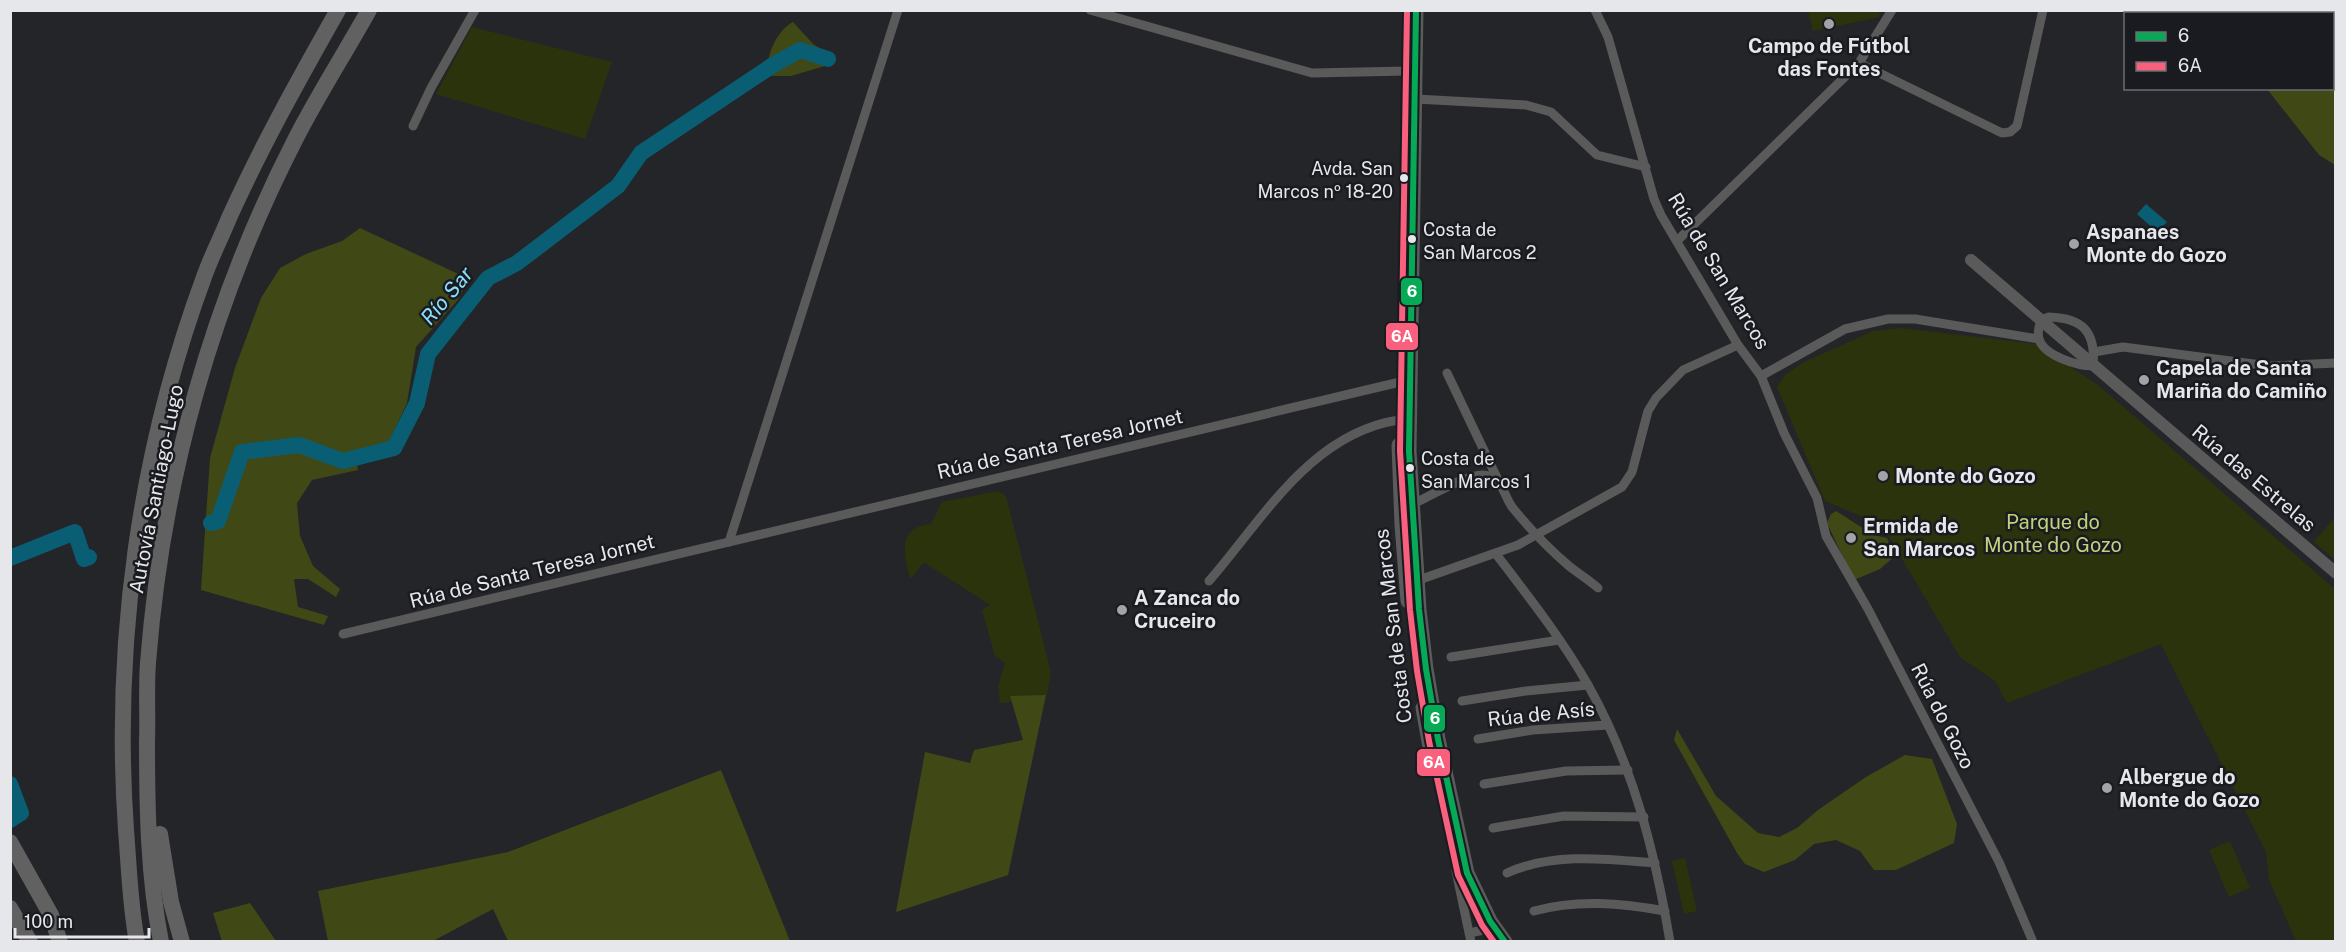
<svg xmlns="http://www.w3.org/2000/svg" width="2346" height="952" viewBox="0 0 2346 952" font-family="'Public Sans',sans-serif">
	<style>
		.green { fill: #2b330d }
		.forest { fill: #404915 }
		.water { fill: #095e74 }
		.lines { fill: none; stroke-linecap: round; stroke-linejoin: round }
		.river { stroke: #095e74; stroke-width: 16 }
		.minor { stroke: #5a5a5a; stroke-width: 9 }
		.tertiary { stroke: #5a5a5a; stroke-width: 12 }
		.primary { stroke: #5b5b5b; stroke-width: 15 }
		.motorway { stroke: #626161; stroke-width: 16 }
		.bus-1-casing { stroke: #191b20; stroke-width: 10 }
		.bus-2-casing { stroke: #191b20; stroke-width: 10 }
		.bus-1 { stroke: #06aa56; stroke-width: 6 }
		.bus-2 { stroke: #f8607d; stroke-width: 6 }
		.poi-dot { fill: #a1a3a7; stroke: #191b20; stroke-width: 2 }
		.bus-dot { fill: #e5e7eb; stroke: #191b20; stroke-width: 2 }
		.labels { text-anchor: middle; stroke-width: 5; stroke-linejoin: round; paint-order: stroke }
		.bus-label { font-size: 18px; fill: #e5e7eb; stroke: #191b20; text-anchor: start }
		.poi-label { font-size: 20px; font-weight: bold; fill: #e5e7eb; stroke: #191b20; text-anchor: start }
		.street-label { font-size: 20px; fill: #e5e7eb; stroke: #191b20 }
		.park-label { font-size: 20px; fill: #bfd37c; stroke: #191b20 }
		.water-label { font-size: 21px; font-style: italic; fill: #8be0fd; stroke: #191b20 }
		.line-badge { stroke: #191b20; stroke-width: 2 }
		.badge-label { font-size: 16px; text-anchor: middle; font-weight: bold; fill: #fff }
	</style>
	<rect width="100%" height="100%" fill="#242528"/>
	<g class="green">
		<path d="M1808,11H1879L1880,17L1813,31Z"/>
		<path d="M472,27L612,62L585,139L436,94Z"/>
		<path d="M1901,328L2036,344L2098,385L2335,589V941H2296L2269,880L2266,852L2161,644L2007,703L1995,681L1960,657L1891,540L1877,523L1825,501L1777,387L1785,375L1802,363L1873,331Z"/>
		<path d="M998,491L1006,496L1051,672L1047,695L1011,696V702L1000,703L998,687L1005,663L995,656L982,610L990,605L925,563L921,565L913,577L910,578C904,554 896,528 931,524L942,502Z"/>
		<path d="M2335,517L2336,518L2335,560L2314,542Z"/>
		<path d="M2230,841L2250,888L2229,897L2209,850Z"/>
		<path d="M1685,858L1697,911L1684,914L1672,861Z"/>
	</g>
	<g class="forest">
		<path d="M2230,11H2335V165L2319,155L2267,89L2332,88V14H2233Z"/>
		<path d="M793,22L813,44L831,55L833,61L828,65L791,76H770C763,59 777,30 793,22Z"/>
		<path d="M360,228L469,279L457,301L416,347L407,403L389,441L356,456L358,470L312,480L297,503L300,536L313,566L340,589L336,597L308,579H294L298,607L328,616L324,625L201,590L210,458L235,368L261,298L280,268L306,254L342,241Z"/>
		<path d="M1836,511L1861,527L1871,530L1873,535L1887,538L1895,556L1880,569L1854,580L1827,523L1831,514Z"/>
		<path d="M1046,695L1008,875L896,912L925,752L970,763L974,750L1023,740L1010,696Z"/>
		<path d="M1677,729L1716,796L1758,833L1779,837L1797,828L1818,810L1866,777L1905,755L1932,759L1957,824L1954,843L1896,870H1874L1860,851L1836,840L1814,844L1795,860L1764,872L1745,864L1737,853L1674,740Z"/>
		<path d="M721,770L790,941H508L493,909L433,941H328L318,891L508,852Z"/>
		<path d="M250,903L276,941H222L213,913Z"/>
	</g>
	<path class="water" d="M2146,204L2167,222L2157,232L2137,214Z"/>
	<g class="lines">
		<g class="river">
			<path d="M211,523L218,521L242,452L299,445L343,461L394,448L417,403L428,354L488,278L517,263L618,186L641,153L773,65L800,50L828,59"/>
			<path d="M10,558L75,532L84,559L89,557"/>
			<path d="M10,784L21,813L10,820"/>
		</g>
		<g class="minor">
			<path d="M1090,10L1312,73L1408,71"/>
			<path d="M1595,10L1608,37L1654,199L1661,215L1738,345L1761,376L1784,433L1817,498L1826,536L1868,609L1999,862L2033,942"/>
			<path d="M1859,63L2002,133L2010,132L2017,126L2043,10"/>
			<path d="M1416,99L1526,105L1551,112L1597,155L1646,167"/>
			<path d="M413,126L431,88L475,10"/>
			<path d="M1677,241L1859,63L1892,10"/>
			<path d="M2049,317C2083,318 2096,332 2093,366C2078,366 2044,356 2039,339C2037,333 2039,326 2041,320Z"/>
			<path d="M2094,352L2123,347L2269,366L2336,363"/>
			<path d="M1447,373L1499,482"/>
			<path d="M1761,376L1845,329L1888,319H1915L2039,339"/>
			<path d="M1411,505C1429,497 1464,475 1483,475C1502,476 1503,494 1512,507C1529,528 1548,548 1569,566C1579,574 1589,580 1598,588"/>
			<path d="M729,542L898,10"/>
			<path d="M1496,554C1528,596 1562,639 1588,685C1633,765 1655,852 1670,942"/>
			<path d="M1209,581C1263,519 1311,433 1399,420"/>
			<path d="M1416,581L1518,545L1622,487L1632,472L1648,411L1656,398L1683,370L1738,345"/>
			<path d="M343,634L1400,382"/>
			<path d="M1451,657L1559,640"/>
			<path d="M1462,701L1526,691L1588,685"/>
			<path d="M1478,739L1533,730L1608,725"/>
			<path d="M1484,784L1566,771L1628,770"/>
			<path d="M1493,828L1564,816L1644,817"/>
			<path d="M1456,871L1471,942"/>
			<path d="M1507,873C1553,852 1607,859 1655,863"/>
			<path d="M1534,911C1577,899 1622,903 1665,911"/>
			<path d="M1474,932L1484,930"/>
		</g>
		<path class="tertiary" d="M1971,260L2336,573"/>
		<g class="primary">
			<path d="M1416,10L1409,451L1419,609L1426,669L1438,739L1467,873L1490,921L1505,942"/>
			<path d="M1399,445L1402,525L1408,601"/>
			<path d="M1423,708L1432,758"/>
		</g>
		<g class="motorway">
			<path d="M160,834L171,902L182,942"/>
			<path d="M10,842L51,915L60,942"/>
			<path d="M10,908L30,942"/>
			<path d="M137,942C130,905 129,867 126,830C113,643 139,453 204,277C211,257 221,238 229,218C261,147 299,79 338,10"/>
			<path d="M161,942C148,876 147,807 147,741C148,715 146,689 148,663C162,480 212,301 296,138C318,95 345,53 369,10"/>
		</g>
		<g class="bus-1-casing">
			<path id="bus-1" d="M1416,10L1409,451L1419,609L1426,669L1438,739L1467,873L1490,921L1505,942"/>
		</g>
		<g class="bus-2-casing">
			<path id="bus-2" d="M1407,10L1400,451L1410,610L1417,671L1429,741L1458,875L1482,925L1494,942"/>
		</g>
		<use href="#bus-1" class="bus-1"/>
		<use href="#bus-2" class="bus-2"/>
	</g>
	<g class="poi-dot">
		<circle cx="1829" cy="24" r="6"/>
		<circle cx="2074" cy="244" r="6"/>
		<circle cx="2144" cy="380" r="6"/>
		<circle cx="1883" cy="476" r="6"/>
		<circle cx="1851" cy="538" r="6"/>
		<circle cx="1122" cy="610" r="6"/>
		<circle cx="2107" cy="788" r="6"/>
	</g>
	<g class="bus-dot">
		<circle cx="1404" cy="178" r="5"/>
		<circle cx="1412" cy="239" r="5"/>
		<circle cx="1410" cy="468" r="5"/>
	</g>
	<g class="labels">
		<g class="bus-label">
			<text x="1393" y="175" text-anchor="end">Avda. San<tspan x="1393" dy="23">Marcos nº 18-20</tspan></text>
			<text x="1423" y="236">Costa de<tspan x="1423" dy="23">San Marcos 2</tspan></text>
			<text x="1421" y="465">Costa de<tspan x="1421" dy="23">San Marcos 1</tspan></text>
		</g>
		<g class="poi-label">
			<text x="1829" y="53" text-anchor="middle">Campo de Fútbol<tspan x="1829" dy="23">das Fontes</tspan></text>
			<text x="2086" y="239">Aspanaes<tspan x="2086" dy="23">Monte do Gozo</tspan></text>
			<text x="2156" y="375">Capela de Santa<tspan x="2156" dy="23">Mariña do Camiño</tspan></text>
			<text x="1895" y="483">Monte do Gozo</text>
			<text x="1863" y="533">Ermida de<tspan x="1863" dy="23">San Marcos</tspan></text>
			<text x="1134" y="605">A Zanca do<tspan x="1134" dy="23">Cruceiro</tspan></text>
			<text x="2119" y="784">Albergue do<tspan x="2119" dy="23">Monte do Gozo</tspan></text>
		</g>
		<g class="street-label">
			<text transform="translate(1719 271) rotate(59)" y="7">Rúa de San Marcos</text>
			<text transform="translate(1060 444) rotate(-13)" y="7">Rúa de Santa Teresa Jornet</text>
			<text transform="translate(2254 478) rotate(40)" y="7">Rúa das Estrelas</text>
			<text transform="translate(156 489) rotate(-79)" y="7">Autovía Santiago-Lugo</text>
			<text transform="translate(532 571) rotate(-14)" y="7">Rúa de Santa Teresa Jornet</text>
			<text transform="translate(1393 626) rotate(-97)" y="7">Costa de San Marcos</text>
			<text transform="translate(1541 714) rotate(-6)" y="7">Rúa de Asís</text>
			<text transform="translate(1943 716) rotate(63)" y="7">Rúa do Gozo</text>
		</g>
		<g class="park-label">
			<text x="2053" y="529">Parque do<tspan x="2053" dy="23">Monte do Gozo</tspan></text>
		</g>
		<g class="water-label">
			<text transform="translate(447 296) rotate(-50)" y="7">Río Sar</text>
		</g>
	</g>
	<g class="line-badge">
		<rect x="1400" y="277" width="23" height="29" rx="6" fill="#06aa56"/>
		<rect x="1385" y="322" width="34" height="29" rx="6" fill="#f8607d"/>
		<rect x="1423" y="704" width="23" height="29" rx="6" fill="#06aa56"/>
		<rect x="1416" y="748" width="35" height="29" rx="6" fill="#f8607d"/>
	</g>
	<g class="badge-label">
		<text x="1412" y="297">6</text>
		<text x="1402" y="342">6A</text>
		<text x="1435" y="724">6</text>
		<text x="1434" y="768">6A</text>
	</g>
	<rect width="2346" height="952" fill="none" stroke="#e5e7eb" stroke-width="24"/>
	<rect x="2124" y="12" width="210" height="78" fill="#191b20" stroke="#6b6d71" stroke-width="1.5"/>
	<rect x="2136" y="32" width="30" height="9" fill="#06aa56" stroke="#6b6d71" stroke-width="1.5"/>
	<text x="2178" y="42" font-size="18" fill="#e5e7eb">6</text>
	<rect x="2136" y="62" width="30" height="9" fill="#f8607d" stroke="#6b6d71" stroke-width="1.5"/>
	<text x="2178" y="72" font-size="18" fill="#e5e7eb">6A</text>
	<path d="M15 928v9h134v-9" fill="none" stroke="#e5e7eb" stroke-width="3"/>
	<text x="24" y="928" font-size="18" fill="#e5e7eb" stroke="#191b20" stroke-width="4.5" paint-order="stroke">100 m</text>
</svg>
